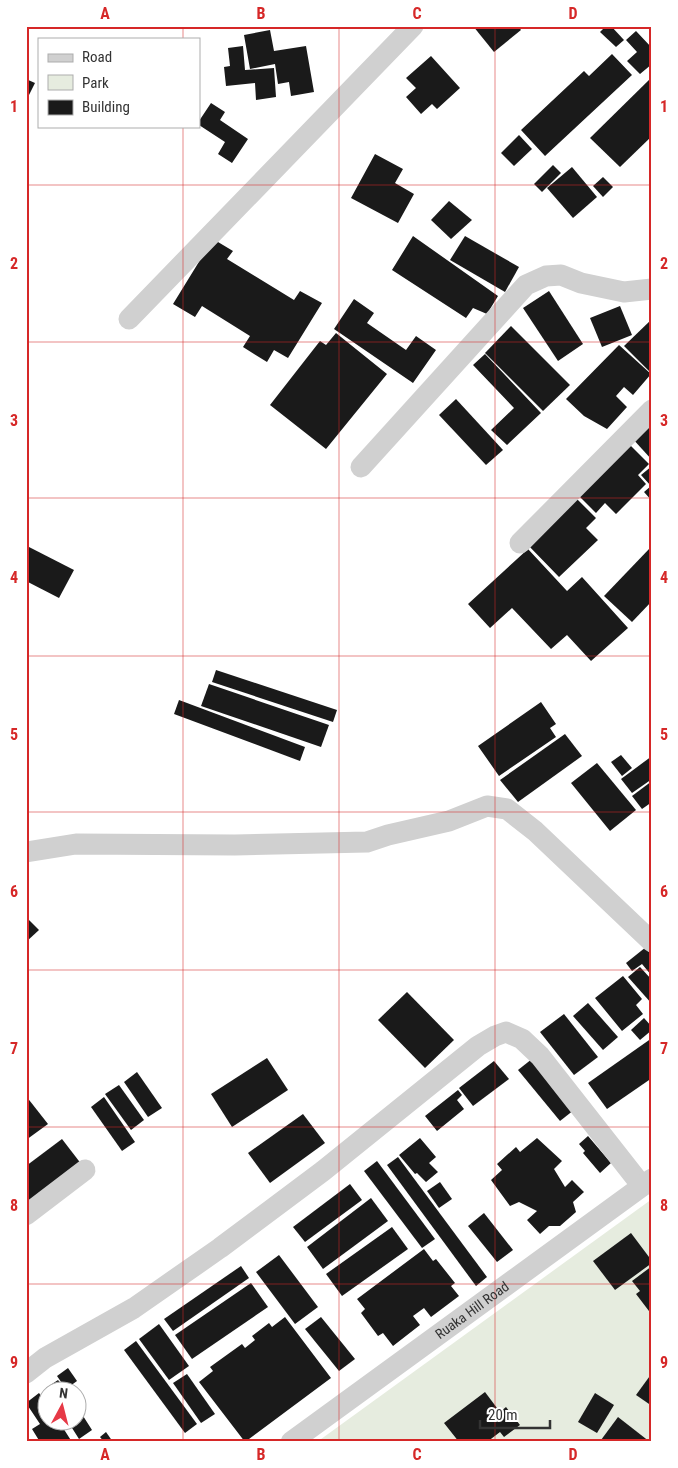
<svg xmlns="http://www.w3.org/2000/svg" width="678" height="1468" viewBox="0 0 678 1468" font-family="'Roboto Condensed',sans-serif">
	<style>
		.green { fill: #e6ecdf }
		.building { fill: #1a1a1a }
		.lines { fill: none; stroke-linecap: round; stroke-linejoin: round }
		.minor { stroke: #d0d0d0; stroke-width: 21 }
		.grid { fill: none; stroke: #d62828; stroke-width: 1; stroke-opacity: 0.55 }
		.labels { text-anchor: middle; stroke-width: 5; stroke-linejoin: round; paint-order: stroke }
		.street-label { font-size: 14px; fill: #333; stroke: #fff }
		.neatline { fill: none; stroke: #d62828; stroke-width: 2 }
		.grid-label { font-size: 16px; text-anchor: middle; font-weight: bold; fill: #d62828 }
	</style>
	<rect width="100%" height="100%" fill="#fff"/>
	<path class="green" d="M652,1199V1442H317Z"/>
	<g class="building">
		<path d="M473,26H518L521,30L494,52Z"/>
		<path d="M606,26H611L624,40L616,47L600,32Z"/>
		<path d="M270,30L274,51L306,46L314,92L291,96L289,82L278,84L275,64L250,69L244,35Z"/>
		<path d="M636,31L652,48V64L640,74L627,61L637,52L626,40Z"/>
		<path d="M243,46L245,70L274,68L276,97L256,100L255,83L226,86L224,67L230,66L228,48Z"/>
		<path d="M612,54L632,75L545,156L521,130L584,71L589,76Z"/>
		<path d="M431,56L460,88L437,109L432,104L421,114L406,97L416,88L406,78Z"/>
		<path d="M652,77V136L620,167L590,138Z"/>
		<path d="M26,79L35,83L26,101Z"/>
		<path d="M211,103L225,112L220,120L248,139L232,163L218,154L225,142L199,125V121Z"/>
		<path d="M519,135L532,149L514,166L501,153Z"/>
		<path d="M375,154L403,169L395,183L414,194L398,223L351,198Z"/>
		<path d="M553,165L561,173L542,192L534,184Z"/>
		<path d="M572,167L597,197L573,218L547,188Z"/>
		<path d="M603,177L613,187L603,197L593,186Z"/>
		<path d="M449,201L472,220L451,239L431,220Z"/>
		<path d="M413,236L498,296L487,314L473,308L466,318L392,270Z"/>
		<path d="M465,236L519,267L505,292L450,260Z"/>
		<path d="M213,239L233,251L227,259L294,300L300,291L322,303L288,358L274,350L267,362L243,347L250,336L202,306L195,317L173,304Z"/>
		<path d="M549,291L583,344L558,361L523,308Z"/>
		<path d="M354,299L374,313L367,323L406,350L416,336L436,350L413,383L334,329Z"/>
		<path d="M620,306L632,335L602,347L590,318Z"/>
		<path d="M652,319V372L651,373L624,346Z"/>
		<path d="M511,326L570,385L543,411L485,353Z"/>
		<path d="M336,333L387,374L326,449L270,405L320,341L326,345Z"/>
		<path d="M619,345L651,374L633,395L624,387L616,396L627,407L607,429L584,416L566,399Z"/>
		<path d="M485,354L541,413L507,445L491,430L514,408L473,365Z"/>
		<path d="M456,399L503,450L486,465L439,415Z"/>
		<path d="M652,421V460L632,438Z"/>
		<path d="M627,442L649,464L638,475L646,484L616,514L605,503L596,513L576,493Z"/>
		<path d="M652,466V501L644,492L651,486L641,475Z"/>
		<path d="M575,497L596,518L586,528L598,540L559,577L526,543Z"/>
		<path d="M29,547L74,570L59,598L26,581V552Z"/>
		<path d="M650,548L652,550V601L632,622L604,596Z"/>
		<path d="M528,549L567,591L582,577L628,628L591,661L567,635L551,649L512,608L490,628L468,604Z"/>
		<path d="M216,670L337,710L333,722L212,682Z"/>
		<path d="M209,684L329,725L321,747L201,706Z"/>
		<path d="M179,700L305,747L300,761L174,714Z"/>
		<path d="M541,702L556,724L550,728L556,737L499,776L478,746Z"/>
		<path d="M565,734L582,756L518,802L500,780Z"/>
		<path d="M621,755L632,768L622,776L611,762Z"/>
		<path d="M652,756V779L632,793L621,779Z"/>
		<path d="M597,763L636,810L610,831L571,783Z"/>
		<path d="M652,781V802L642,809L632,796Z"/>
		<path d="M26,917L39,930L26,942Z"/>
		<path d="M646,947L652,953V976L642,964L632,971L626,963Z"/>
		<path d="M640,967L652,980V1004L628,977Z"/>
		<path d="M623,976L642,999L636,1005L643,1014L622,1031L595,998Z"/>
		<path d="M407,992L454,1040L425,1068L378,1020Z"/>
		<path d="M588,1003L618,1037L603,1050L573,1016Z"/>
		<path d="M564,1014L598,1057L574,1075L540,1032Z"/>
		<path d="M644,1018L652,1027V1030L640,1040L631,1030Z"/>
		<path d="M652,1038V1078L607,1109L588,1083Z"/>
		<path d="M537,1055L579,1106L560,1121L518,1070Z"/>
		<path d="M267,1058L288,1090L232,1127L211,1094Z"/>
		<path d="M494,1061L509,1079L473,1106L459,1088Z"/>
		<path d="M137,1072L162,1108L148,1117L124,1082Z"/>
		<path d="M119,1085L144,1120L131,1130L105,1094Z"/>
		<path d="M458,1090L462,1095L457,1100L464,1109L437,1131L425,1116Z"/>
		<path d="M26,1096L48,1124L26,1140Z"/>
		<path d="M104,1097L135,1142L122,1151L91,1107Z"/>
		<path d="M303,1114L325,1143L270,1183L248,1153Z"/>
		<path d="M588,1136L611,1163L600,1173L583,1153L585,1151L579,1144Z"/>
		<path d="M420,1138L436,1157L429,1163L438,1172L426,1182L417,1173L415,1174L399,1155Z"/>
		<path d="M537,1138L562,1161L554,1169L565,1187L572,1180L584,1192L573,1202L576,1212L560,1226H549L540,1234L527,1220L537,1211L519,1202L510,1206L491,1180L502,1170L497,1164L516,1147L520,1152Z"/>
		<path d="M62,1139L82,1165L26,1207V1166Z"/>
		<path d="M398,1157L487,1277L476,1286L387,1165Z"/>
		<path d="M377,1161L435,1239L422,1248L364,1171Z"/>
		<path d="M440,1182L452,1199L439,1208L427,1191Z"/>
		<path d="M350,1184L362,1200L305,1242L293,1227Z"/>
		<path d="M371,1198L388,1221L323,1269L307,1247Z"/>
		<path d="M484,1213L513,1250L497,1262L468,1226Z"/>
		<path d="M392,1227L408,1249L342,1296L326,1274Z"/>
		<path d="M631,1233L652,1261V1263L615,1290L593,1261Z"/>
		<path d="M424,1249L433,1261L436,1259L455,1283L451,1286L459,1296L431,1317L424,1308L413,1316L420,1325L393,1346L383,1333L378,1336L361,1313L365,1309L357,1299Z"/>
		<path d="M279,1255L318,1307L295,1324L256,1272Z"/>
		<path d="M241,1266L249,1278L173,1331L164,1319Z"/>
		<path d="M652,1266V1315L636,1294L640,1291L632,1281Z"/>
		<path d="M251,1283L268,1307L192,1359L175,1335Z"/>
		<path d="M285,1317L331,1378L245,1442L199,1382L213,1371L210,1367L242,1344L245,1348L255,1340L252,1336L269,1323L272,1327Z"/>
		<path d="M321,1317L355,1359L339,1371L305,1329Z"/>
		<path d="M159,1324L189,1366L169,1380L139,1339Z"/>
		<path d="M136,1341L197,1424L185,1433L124,1350Z"/>
		<path d="M68,1368L77,1381L66,1389L57,1376Z"/>
		<path d="M652,1373V1406L636,1395Z"/>
		<path d="M187,1374L215,1414L201,1423L173,1383Z"/>
		<path d="M58,1380L66,1390H47L46,1388Z"/>
		<path d="M485,1392L500,1412L506,1407L520,1425L504,1437L500,1432L487,1442H459L444,1423Z"/>
		<path d="M39,1393L48,1405V1420H58L72,1442H40L32,1429L40,1424L26,1403Z"/>
		<path d="M595,1393L614,1405L597,1433L578,1422Z"/>
		<path d="M78,1408L92,1430L79,1439L67,1420H78Z"/>
		<path d="M618,1417L650,1442H604L601,1440Z"/>
		<path d="M106,1432L113,1442H104L100,1437Z"/>
	</g>
	<g class="lines">
		<g class="minor">
			<path d="M129,319L413,26"/>
			<path d="M361,467L526,285L546,276L561,275L581,283L624,292L652,289"/>
			<path d="M520,543L652,410"/>
			<path d="M26,852L76,844L235,845L367,842L388,835L449,821L487,806L507,809L535,831L652,942"/>
			<path d="M26,1215L85,1170"/>
			<path d="M26,1373L45,1358L134,1308L220,1248L323,1171L478,1046L495,1036L506,1032L522,1039L540,1056L642,1186"/>
			<path id="s1" d="M291,1442L652,1179"/>
		</g>
	</g>
	<path class="grid" d="M183,26V39M339,26V1442M495,26V1442M183,126V1442M26,185H652M26,342H652M26,498H652M26,656H652M26,812H652M26,970H652M26,1127H652M26,1284H652"/>
	<g class="labels">
		<g class="street-label">
			<text dy="5" stroke="none"><textPath href="#s1" startOffset="224">Ruaka Hill Road</textPath></text>
		</g>
	</g>
	<rect width="678" height="1468" fill="none" stroke="#ffffff" stroke-width="55"/>
	<rect x="38" y="38" width="162" height="90" fill="#ffffff" stroke="#adadad"/>
	<rect x="48" y="54" width="25" height="8" fill="#d0d0d0" stroke="#adadad"/>
	<text x="82" y="62" font-size="15" fill="#333333">Road</text>
	<rect x="48" y="75" width="25" height="15" fill="#e6ecdf" stroke="#adadad"/>
	<text x="82" y="88" font-size="15" fill="#333333">Park</text>
	<rect x="48" y="100" width="25" height="15" fill="#1a1a1a" stroke="#adadad"/>
	<text x="82" y="112" font-size="15" fill="#333333">Building</text>
	<g transform="translate(62 1406) rotate(7)"><circle r="24" fill="#ffffff" stroke="#adadad"/>
	<path d="M0-4L9 19L0 12L-9 19Z" fill="#e63946"/>
	<text y="-8" font-size="14" font-weight="bold" text-anchor="middle" fill="#333333">N</text>
	</g>
	<path d="M480 1420v8h70v-8" fill="none" stroke="#333333" stroke-width="2.5"/>
	<text x="488" y="1420" font-size="15" fill="#333333" stroke="#ffffff" stroke-width="4" paint-order="stroke">20 m</text>
	<rect x="28" y="28" width="622" height="1412" class="neatline"/>
	<g class="grid-label">
		<text x="105" y="19">A</text>
		<text x="261" y="19">B</text>
		<text x="417" y="19">C</text>
		<text x="573" y="19">D</text>
		<text x="14" y="112">1</text>
		<text x="664" y="112">1</text>
		<text x="14" y="269">2</text>
		<text x="664" y="269">2</text>
		<text x="14" y="426">3</text>
		<text x="664" y="426">3</text>
		<text x="14" y="583">4</text>
		<text x="664" y="583">4</text>
		<text x="14" y="740">5</text>
		<text x="664" y="740">5</text>
		<text x="14" y="897">6</text>
		<text x="664" y="897">6</text>
		<text x="14" y="1054">7</text>
		<text x="664" y="1054">7</text>
		<text x="14" y="1211">8</text>
		<text x="664" y="1211">8</text>
		<text x="14" y="1368">9</text>
		<text x="664" y="1368">9</text>
		<text x="105" y="1460">A</text>
		<text x="261" y="1460">B</text>
		<text x="417" y="1460">C</text>
		<text x="573" y="1460">D</text>
	</g>
</svg>
